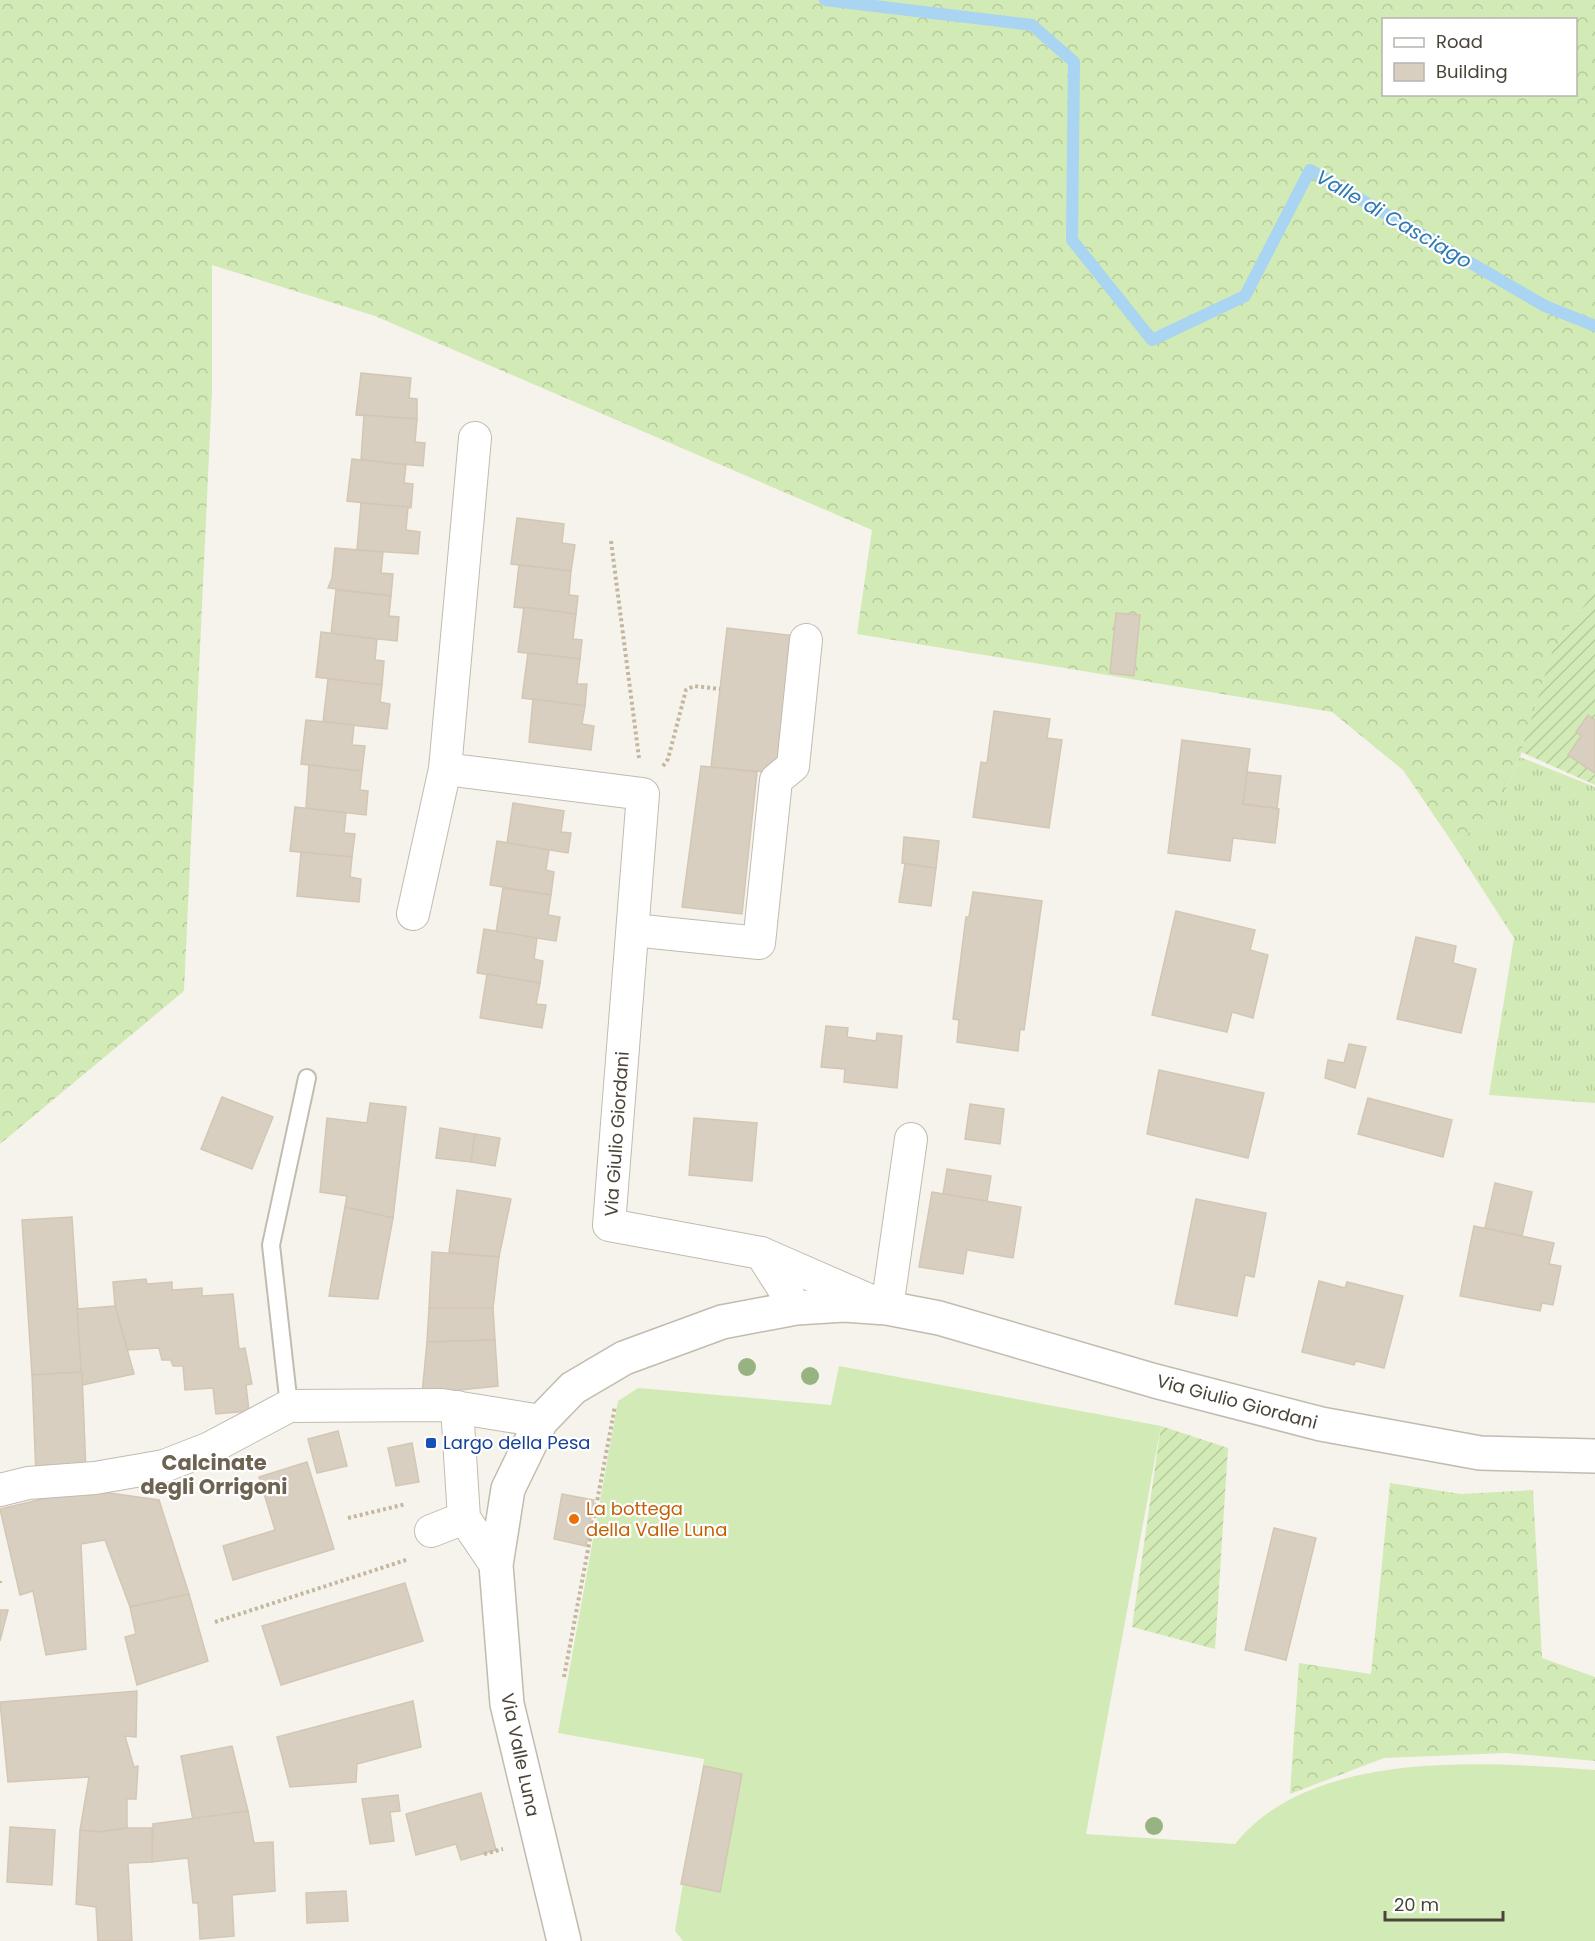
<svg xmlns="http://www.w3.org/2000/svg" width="1595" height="1941" viewBox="0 0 1595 1941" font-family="Poppins,sans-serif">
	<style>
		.grass { fill: url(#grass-tufts) }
		.forest { fill: url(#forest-crowns); fill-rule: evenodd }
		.garden { fill: url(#garden-furrows) }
		.pitch { fill: #d2eab5 }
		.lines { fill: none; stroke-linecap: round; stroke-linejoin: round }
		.stream { stroke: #a9d4f2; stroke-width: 12 }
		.building { fill: #d8cfc1; stroke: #d3c7b4; stroke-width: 1.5 }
		.service-casing { stroke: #c2bbae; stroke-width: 20 }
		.minor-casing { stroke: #c2bbae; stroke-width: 34 }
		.tertiary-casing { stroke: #c2bbae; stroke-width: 36 }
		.path { stroke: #c4b79f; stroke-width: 4; stroke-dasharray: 3 3; stroke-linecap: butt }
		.service { stroke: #fff; stroke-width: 16 }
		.minor { stroke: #fff; stroke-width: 32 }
		.tertiary { stroke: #fff; stroke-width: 33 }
		.tree { fill: #97b381 }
		.transit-dot { fill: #1a4fb4; stroke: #fff; stroke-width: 2 }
		.food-dot { fill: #e8710a; stroke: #fff; stroke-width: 2 }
		.labels { text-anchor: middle; stroke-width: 4.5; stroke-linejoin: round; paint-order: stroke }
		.street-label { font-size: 18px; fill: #4b4439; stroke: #fff }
		.transit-label { font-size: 18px; fill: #164399; stroke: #fff; text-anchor: start }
		.food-label { font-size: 18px; fill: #c56008; stroke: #fff; text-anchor: start }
		.water-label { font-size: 20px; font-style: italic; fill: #2e7ab2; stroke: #fff }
		.quarter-label { font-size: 21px; font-weight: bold; fill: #6e6250; stroke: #fff }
	</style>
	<defs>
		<pattern id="grass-tufts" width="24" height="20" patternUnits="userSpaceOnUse" patternTransform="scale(1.5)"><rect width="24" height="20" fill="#d2eab5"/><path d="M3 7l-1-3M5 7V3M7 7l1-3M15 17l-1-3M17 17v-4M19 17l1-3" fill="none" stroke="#b6ca9c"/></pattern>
		<pattern id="forest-crowns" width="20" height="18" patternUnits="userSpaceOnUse" patternTransform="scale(1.5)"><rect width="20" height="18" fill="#d2eab5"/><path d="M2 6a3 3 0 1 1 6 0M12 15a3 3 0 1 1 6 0" fill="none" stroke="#b6ca9c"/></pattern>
		<pattern id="garden-furrows" width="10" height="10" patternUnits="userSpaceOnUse" patternTransform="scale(1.5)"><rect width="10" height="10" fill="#d2eab5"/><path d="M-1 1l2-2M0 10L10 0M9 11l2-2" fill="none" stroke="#b6ca9c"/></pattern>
	</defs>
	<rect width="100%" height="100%" fill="#f6f3ec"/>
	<path class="grass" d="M1520,757L1595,787V1103L1489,1095L1514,938L1452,842L1492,820Z"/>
	<g class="forest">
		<path d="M0,0H1595V590L1552,652L1520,757L1492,820L1452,842L1403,770L1332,712L857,634L872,530L375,316L212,265V391L184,991L0,1144ZM1384,20H1576V94H1384Z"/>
		<path d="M1390,1483L1461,1494L1533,1490L1542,1658L1595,1677V1761L1506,1753L1384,1758L1290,1794L1299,1663L1371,1674Z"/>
	</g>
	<g class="garden">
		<path d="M1595,590V785L1521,752L1552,652Z"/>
		<path d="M1161,1426L1228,1448L1215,1649L1132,1627Z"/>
	</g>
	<path class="pitch" d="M839,1366L1161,1426L1086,1834L1235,1844C1312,1748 1486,1762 1595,1770V1941H683L675,1931L704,1759L558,1733L618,1401L638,1388L831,1405Z"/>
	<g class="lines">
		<path class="stream" d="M825,0L1032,25L1074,62L1072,240L1152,340L1245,296L1310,170L1545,306L1595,326"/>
	</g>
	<g class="building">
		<path d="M361,373L411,378L409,398L417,399V419L356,415Z"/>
		<path d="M364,415L417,419L415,442L425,443L423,466L361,460Z"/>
		<path d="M352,459L406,465L404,483L413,484L411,508L347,501Z"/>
		<path d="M361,503L408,507L406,530L420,532L418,554L357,550Z"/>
		<path d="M517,518L564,524L562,543L575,545L571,571L511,564Z"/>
		<path d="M335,548L383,552L381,573L393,574L391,596L328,588L332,578Z"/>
		<path d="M519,565L571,571L569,595L578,596L576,614L514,607Z"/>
		<path d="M336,590L391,596L389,616L399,617L397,641L331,634Z"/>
		<path d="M524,607L576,614L573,639L582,640L580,659L518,652Z"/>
		<path d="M1116,613L1140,615L1134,676L1110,673Z"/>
		<path d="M727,628L795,636L779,773L711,767Z"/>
		<path d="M321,632L377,639L375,660L384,661L382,685L316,677Z"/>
		<path d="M528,653L580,659L577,684H587L585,706L522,698Z"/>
		<path d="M328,679L382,685L380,702L390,704L387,729L323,722Z"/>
		<path d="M533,699L585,706L582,724L594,726L591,750L529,742Z"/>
		<path d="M994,711L1050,719L1047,738L1062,740L1049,828L973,817L981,762L987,763Z"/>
		<path d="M1588,715L1595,720V773L1568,755L1581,736L1576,732Z"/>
		<path d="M306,720L354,725L352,745L365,746L362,771L301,764Z"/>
		<path d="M1182,740L1250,749L1243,804L1279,809L1275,843L1233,838L1230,861L1168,853Z"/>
		<path d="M309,765L362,771L360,790L368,791L366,815L306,808Z"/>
		<path d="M701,766L757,772L742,914L682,907Z"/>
		<path d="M1247,772L1281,776L1277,808L1243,804Z"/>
		<path d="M513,803L564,811L561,832L571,833L568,853L507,843Z"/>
		<path d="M295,807L346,813L344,833L355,834L352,857L290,851Z"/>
		<path d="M904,837L939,841L936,868L902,863Z"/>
		<path d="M497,841L549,850L546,870L554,872L551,895L490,885Z"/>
		<path d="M301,852L352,857L350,877L361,879L359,902L297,896Z"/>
		<path d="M905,864L936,868L931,906L899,902Z"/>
		<path d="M503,888L551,895L548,915L560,917L556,941L496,932Z"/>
		<path d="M973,892L1042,901L1024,1030L1020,1029L1018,1051L957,1042L959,1020L953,1019L966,917H969Z"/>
		<path d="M1176,911L1255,930L1250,950L1268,955L1253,1018L1232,1012L1227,1032L1152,1015Z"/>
		<path d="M484,929L537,938L534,959L543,961L540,983L477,973Z"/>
		<path d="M1416,937L1456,946L1453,963L1476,969L1461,1033L1397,1019Z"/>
		<path d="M487,974L540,983L536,1004L546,1005L542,1028L480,1018Z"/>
		<path d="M826,1026L848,1028L847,1037L876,1041L877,1033L902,1036L897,1088L844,1082L845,1069L821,1067Z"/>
		<path d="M1349,1044L1366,1047L1355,1088L1325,1078L1328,1060L1344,1063Z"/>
		<path d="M1159,1070L1264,1093L1248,1158L1147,1134Z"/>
		<path d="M222,1097L273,1117L252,1169L201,1149Z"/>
		<path d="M1368,1098L1452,1120L1443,1157L1358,1134Z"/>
		<path d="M370,1103L406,1107L393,1218L345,1207L347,1196L320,1192L327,1118L367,1123Z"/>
		<path d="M970,1104L1004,1109L1000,1144L965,1139Z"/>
		<path d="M694,1118L757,1123L752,1181L689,1175Z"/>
		<path d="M440,1128L475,1134L471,1162L436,1158Z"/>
		<path d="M475,1134L500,1138L495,1166L471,1162Z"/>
		<path d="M947,1169L991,1176L987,1201L943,1194Z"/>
		<path d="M1495,1183L1532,1192L1522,1236L1485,1228Z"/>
		<path d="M457,1190L511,1199L499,1257L449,1252Z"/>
		<path d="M932,1192L1021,1207L1013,1258L967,1250L963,1274L919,1267Z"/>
		<path d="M1196,1199L1266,1213L1254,1277L1245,1275L1237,1316L1175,1304Z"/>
		<path d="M345,1207L393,1218L378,1299L329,1296Z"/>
		<path d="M72,1217L82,1372L32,1375L22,1220Z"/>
		<path d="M1474,1226L1554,1243L1549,1264L1561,1266L1553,1305L1542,1303L1540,1311L1460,1296Z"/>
		<path d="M432,1252L499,1257L493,1308H429Z"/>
		<path d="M146,1279L147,1284L172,1282V1290L202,1288V1296L233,1294L239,1349L245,1348L252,1384L246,1385L249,1411L216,1414L213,1388L185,1390L183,1366H173L171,1360H162L159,1348L127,1350L115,1306L113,1282Z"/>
		<path d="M1319,1281L1345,1288L1347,1282L1403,1296L1384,1368L1356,1361L1354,1365L1302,1352Z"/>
		<path d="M115,1306L134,1374L82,1385L77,1309Z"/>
		<path d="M429,1308H493L495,1340L427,1342Z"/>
		<path d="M495,1340L498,1386L422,1394L427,1342Z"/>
		<path d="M82,1372L86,1473L36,1475L32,1375Z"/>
		<path d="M338,1431L347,1466L317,1473L308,1439Z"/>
		<path d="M412,1443L419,1482L396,1486L388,1448Z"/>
		<path d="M307,1462L334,1549L233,1580L223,1546L275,1530L259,1477Z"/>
		<path d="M72,1492H102L159,1500L189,1594L130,1607L105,1540L81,1544L86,1649L46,1655L33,1591L20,1595L0,1509Z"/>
		<path d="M562,1494L594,1500L586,1546L554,1539Z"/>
		<path d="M1274,1528L1316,1538L1286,1660L1245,1650Z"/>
		<path d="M405,1583L423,1641L281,1685L262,1626Z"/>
		<path d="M189,1594L208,1661L137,1685L125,1637L136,1634L130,1607Z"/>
		<path d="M0,1610H8L0,1641Z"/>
		<path d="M137,1691L136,1737L125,1736L134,1767L138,1766L136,1799H127V1828L99,1832L80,1830L89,1777L8,1782L0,1702Z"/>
		<path d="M413,1701L421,1747L357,1764L356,1782L290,1787L277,1737Z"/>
		<path d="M232,1746L248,1811L193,1820L181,1756Z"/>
		<path d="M704,1766L742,1774L720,1892L681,1884Z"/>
		<path d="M481,1793L496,1850L461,1860L456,1844L416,1855L406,1814Z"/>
		<path d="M398,1795L400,1811L390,1812L394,1841L370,1844L362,1799Z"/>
		<path d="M248,1811L254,1843L273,1842L275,1891L232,1895L234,1936L200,1939L198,1903H193L188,1858L152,1862L153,1824Z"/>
		<path d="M10,1827L55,1830L52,1885L7,1882Z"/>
		<path d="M127,1828H152V1862L128,1863L132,1941H98L96,1907L76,1904L80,1830L99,1832Z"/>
		<path d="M346,1891L348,1921L307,1923L306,1893Z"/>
	</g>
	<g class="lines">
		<g class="service-casing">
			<path id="service" d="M289,1406L271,1245L307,1078"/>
		</g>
		<g class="minor-casing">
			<g id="minor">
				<path d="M475,438L445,769L643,794L609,1225L761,1253L887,1308L911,1139"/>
				<path d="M413,914L445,769"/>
				<path d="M633,930L759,943L776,780L793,766L806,640"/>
				<path d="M761,1253L796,1308"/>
				<path d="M457,1407L464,1518L496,1565"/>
				<path d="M0,1490L28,1483L95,1478L164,1466L210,1448L289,1406L442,1405L541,1421"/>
				<path d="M431,1531L464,1518"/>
			</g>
		</g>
		<g class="tertiary-casing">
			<path id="tertiary" d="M564,1941L507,1704L496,1565L508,1489L541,1421L573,1388L624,1358L722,1322L796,1308L844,1305L887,1308L939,1318L1155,1381L1321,1424L1480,1453L1595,1456"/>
		</g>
		<g class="path">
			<path d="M611,541L639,758"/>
			<path d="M663,766L668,759L686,690L694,686L720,689"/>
			<path d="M348,1518L406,1504"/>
			<path d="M0,1583V1581"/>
			<path d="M215,1622L409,1559"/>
			<path d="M564,1677L615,1406"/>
			<path d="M484,1854L503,1849"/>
		</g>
		<use href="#service" class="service"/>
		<use href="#minor" class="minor"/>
		<use href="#tertiary" class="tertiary"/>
	</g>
	<g class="tree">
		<circle cx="747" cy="1367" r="9"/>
		<circle cx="810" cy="1376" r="9"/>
		<circle cx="1154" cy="1826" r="9"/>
	</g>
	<rect class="transit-dot" x="425" y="1437" width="12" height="12" rx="3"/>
	<circle class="food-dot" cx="574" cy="1519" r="6"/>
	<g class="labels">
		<g class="street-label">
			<text transform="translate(617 1134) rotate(-86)" y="6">Via Giulio Giordani</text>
			<text transform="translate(1237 1402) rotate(15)" y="6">Via Giulio Giordani</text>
			<text transform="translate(520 1755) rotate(78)" y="6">Via Valle Luna</text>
		</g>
		<g class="transit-label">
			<text x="443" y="1449">Largo della Pesa</text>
		</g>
		<g class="food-label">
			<text x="586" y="1515">La bottega<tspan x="586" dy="21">della Valle Luna</tspan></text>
		</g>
		<g class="water-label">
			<text transform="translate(1394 219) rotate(30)" y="7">Valle di Casciago</text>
		</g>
		<g class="quarter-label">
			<text x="214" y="1470">Calcinate<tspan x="214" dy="24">degli Orrigoni</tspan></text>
		</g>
	</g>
	<rect x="1382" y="18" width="195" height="78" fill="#ffffff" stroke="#b7b4b0" stroke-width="1.5"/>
	<rect x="1394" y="38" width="30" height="9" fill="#ffffff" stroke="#b7b4b0" stroke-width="1.5"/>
	<text x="1436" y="48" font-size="18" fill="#4b4439">Road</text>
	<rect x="1394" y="63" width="30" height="18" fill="#d8cfc1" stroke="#b7b4b0" stroke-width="1.5"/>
	<text x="1436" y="78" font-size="18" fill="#4b4439">Building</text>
	<path d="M1385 1911v9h118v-9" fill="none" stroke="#4b4439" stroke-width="3"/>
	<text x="1394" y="1911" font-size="18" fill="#4b4439" stroke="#ffffff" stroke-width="4.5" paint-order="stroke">20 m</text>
</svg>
